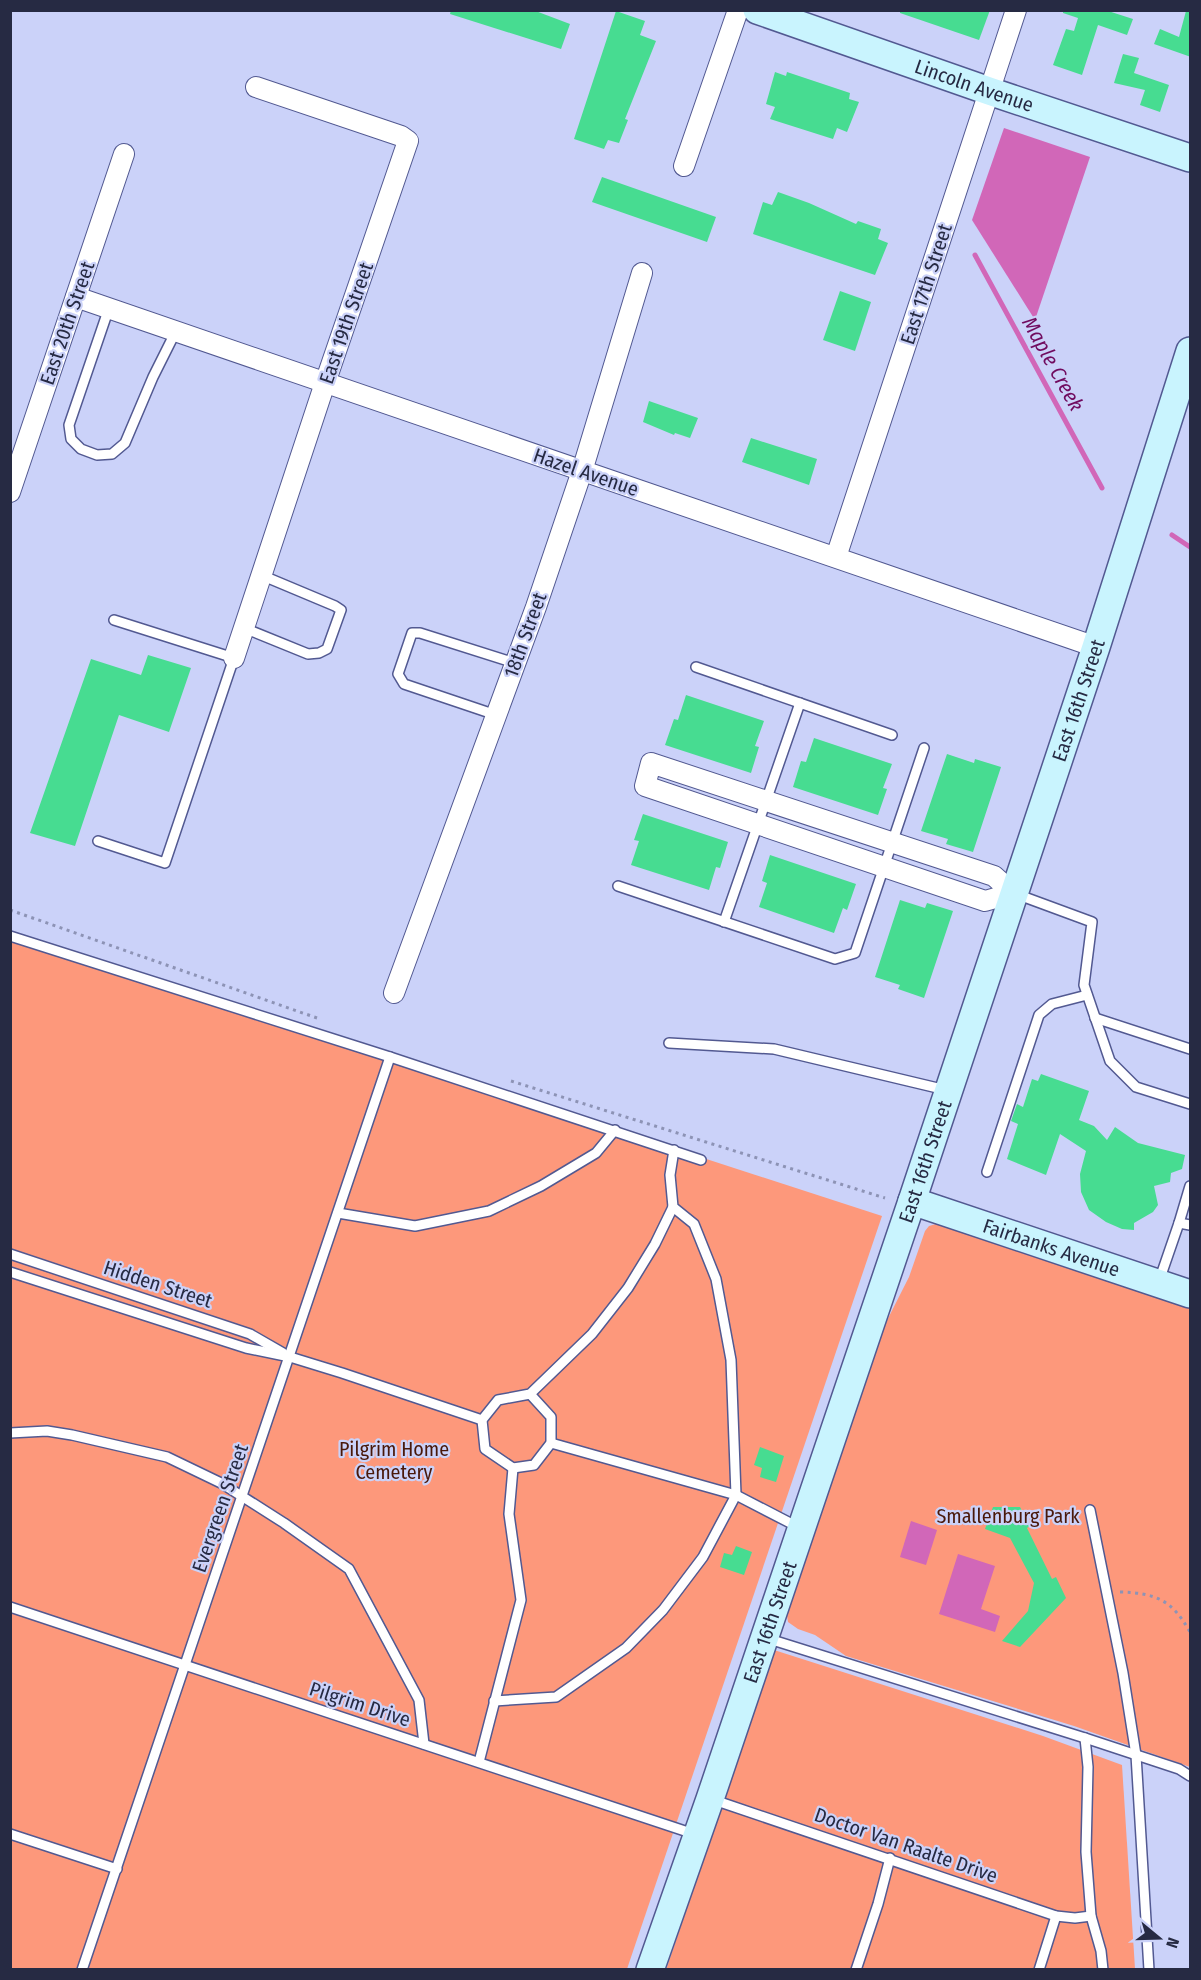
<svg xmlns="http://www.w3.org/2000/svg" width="1201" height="1980" viewBox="0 0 1201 1980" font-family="'Fira Sans Condensed',sans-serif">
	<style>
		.green { fill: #fd987b }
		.water { fill: #d167b8 }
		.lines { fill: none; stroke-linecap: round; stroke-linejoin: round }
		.stream { stroke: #d167b8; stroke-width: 5 }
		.building { fill: #47dc91 }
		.lane-casing { stroke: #525991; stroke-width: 12 }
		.street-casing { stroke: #525991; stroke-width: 22 }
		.secondary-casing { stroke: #525991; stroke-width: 30 }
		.path { stroke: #8d93b5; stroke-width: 3; stroke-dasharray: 3 4.5; stroke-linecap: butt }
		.lane { stroke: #fff; stroke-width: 9 }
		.street { stroke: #fff; stroke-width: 20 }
		.secondary { stroke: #c9f4fe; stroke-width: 27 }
		.labels { text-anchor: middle; stroke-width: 4.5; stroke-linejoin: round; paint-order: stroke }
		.street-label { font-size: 20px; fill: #262a43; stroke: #cbd2f9 }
		.park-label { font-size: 20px; fill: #49180a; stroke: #cbd2f9 }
		.water-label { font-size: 21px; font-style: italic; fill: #700b5f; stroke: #cbd2f9 }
	</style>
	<rect width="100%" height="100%" fill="#cbd2f9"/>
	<g class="green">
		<path d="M11,933L882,1216L627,1969L11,1970Z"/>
		<path d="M936,1224L947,1225L1190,1304V1767L1074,1726L846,1656L815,1635L798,1629L788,1622L786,1610L873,1348L909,1277L925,1231L929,1226Z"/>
		<path d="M774,1650L1043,1736L1122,1765L1135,1969L666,1970Z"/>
	</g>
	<g class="water">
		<path d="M1004,128L1090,157L1035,320L972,220Z"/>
		<path d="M911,1521L937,1530L926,1565L900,1557Z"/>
		<path d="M958,1554L995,1566L981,1609L1000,1616L995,1632L939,1614Z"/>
	</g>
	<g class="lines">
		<g class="stream">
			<path d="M975,255L1102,488"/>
			<path d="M1172,535L1190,547"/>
		</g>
	</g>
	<g class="building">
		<path d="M451,10H533L570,24L561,49L450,14Z"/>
		<path d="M900,10H990L979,40L900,13Z"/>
		<path d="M1063,10H1105L1133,19L1127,35L1098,25L1082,75L1053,65L1066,29L1074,31L1078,18L1063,13Z"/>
		<path d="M616,11L645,21L640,35L656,41L625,119L628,120L619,143L608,140L604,149L574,139Z"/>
		<path d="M1186,11L1191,12V57L1154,44L1160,29L1179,37Z"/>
		<path d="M1123,54L1139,58L1134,73L1169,85L1160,112L1140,105L1145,90L1114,83Z"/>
		<path d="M775,72L786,76L787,72L850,93L849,99L859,102L847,132L837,128L833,139L770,119L775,107L766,104Z"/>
		<path d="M602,177L716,217L707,242L592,202Z"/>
		<path d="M778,192L809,203L856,224L858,221L881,229L878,239L888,243L875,275L753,234L763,202L772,205Z"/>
		<path d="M840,291L871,302L855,351L823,340Z"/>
		<path d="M649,401L698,418L690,438L675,433L674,435L643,422Z"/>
		<path d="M751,438L817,459L809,485L742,462Z"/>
		<path d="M148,655L191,668L169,732L119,715L75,846L30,833L91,659L141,675Z"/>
		<path d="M686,695L764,721L755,746L759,747L751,773L665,745L674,719L678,720Z"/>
		<path d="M814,738L892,764L883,788L887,789L878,815L793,787L801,761L806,762Z"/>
		<path d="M947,754L974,763L975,759L1001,767L973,852L946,844L948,839L921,831Z"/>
		<path d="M643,814L728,842L720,868L716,867L709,890L631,865L639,841L634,840Z"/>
		<path d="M770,855L856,884L847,910L843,908L834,933L759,907L767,883L762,881Z"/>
		<path d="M900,900L925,908L927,903L953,911L924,998L898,989L900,985L875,977Z"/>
		<path d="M1041,1074L1089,1091L1079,1120L1094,1126L1107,1140L1115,1127L1138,1143L1185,1155L1182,1169L1171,1173L1170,1182L1154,1186L1158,1205L1153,1212L1134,1223V1230L1122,1229L1106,1222L1089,1210L1081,1192L1080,1174L1086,1151L1060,1134L1046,1175L1007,1159L1018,1124L1011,1121L1017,1104L1023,1107L1032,1079L1038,1081Z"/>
		<path d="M760,1447L784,1456L776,1482L760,1477L762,1468L754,1465Z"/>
		<path d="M993,1507H1020L1030,1526L1027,1528L1052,1579L1056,1577L1066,1598L1020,1647L1002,1641L1028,1611L1034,1583L1010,1538L985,1529Z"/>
		<path d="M736,1546L752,1552L744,1575L720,1567L724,1553L732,1555Z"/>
	</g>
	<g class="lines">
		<g class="lane-casing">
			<g id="lane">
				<path d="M109,308L69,425L71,439L81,449L97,455L112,454L125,443L153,377L176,331"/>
				<path d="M244,628L308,654L319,653L327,649L341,610L335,606L261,575"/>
				<path d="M696,667L892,735"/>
				<path d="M496,715L404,684L398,674L412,633H420L515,663"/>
				<path d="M98,841L165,863L234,658L114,620"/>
				<path d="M618,886L835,959L855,953L924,748"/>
				<path d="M1016,894L1092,922L1084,985L1110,1061L1136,1087L1190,1104"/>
				<path d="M724,922L800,703"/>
				<path d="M10,936L390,1057L701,1160"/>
				<path d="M1095,1018L1190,1049"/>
				<path d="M669,1043L774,1049L946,1090"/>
				<path d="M987,1172L1039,1015L1052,1004L1087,995"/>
				<path d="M338,1213L415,1226L489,1211L541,1186L596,1153L615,1130"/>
				<path d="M1179,1223L1190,1186"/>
				<path d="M10,1254L250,1334L283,1353"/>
				<path d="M10,1272L246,1348L290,1357L342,1373L482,1420"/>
				<path d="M1159,1281L1179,1223L1190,1225"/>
				<path d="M530,1394L551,1417V1443L534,1465L513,1468L485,1449L482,1420L498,1400L530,1394L592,1334L628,1288L655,1244L673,1207"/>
				<path d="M10,1433L47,1431L72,1435L167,1457L221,1483L284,1523L349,1569L419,1700L424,1744"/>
				<path d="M551,1443L736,1495L798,1527"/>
				<path d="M1090,1510L1123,1673L1136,1755L1149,1970"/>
				<path d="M10,1607L694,1834"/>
				<path d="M766,1638L1085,1738L1179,1769L1190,1776"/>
				<path d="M494,1701L556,1697L626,1648L663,1610L703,1557L736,1495L731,1360L716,1279L694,1224L673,1207L670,1175L674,1150"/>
				<path d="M1085,1738L1088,1767L1086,1852L1091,1916L1101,1951L1103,1970"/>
				<path d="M479,1762L521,1600L509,1514L513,1468"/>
				<path d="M711,1799L1056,1916L1075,1918L1091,1916"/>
				<path d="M10,1834L117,1869"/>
				<path d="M82,1970L390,1057"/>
				<path d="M856,1970L878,1904L890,1858"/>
				<path d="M1039,1970L1056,1916"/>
			</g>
		</g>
		<g class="street-casing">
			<g id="street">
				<path d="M684,166L738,10"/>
				<path d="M76,297L1096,647"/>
				<path d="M10,492L124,154"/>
				<path d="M836,557L1016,10"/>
				<path d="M234,658L325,383L408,141L401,136L256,87"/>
				<path d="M651,763L994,876L1013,893L985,901L645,786Z"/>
				<path d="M394,993L536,607L582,471L642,273"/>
			</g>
		</g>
		<g class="secondary-casing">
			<g id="secondary">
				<path id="s1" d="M757,10L989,91L1190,158"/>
				<path id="s2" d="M912,1201L1190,1294"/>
				<path id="s3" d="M650,1970L710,1799L912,1201L1096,647L1190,351"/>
			</g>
		</g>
		<g class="path">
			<path d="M10,910L317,1018"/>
			<path d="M511,1081L885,1198"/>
			<path d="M1120,1592C1156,1593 1172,1600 1190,1632"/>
		</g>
		<use href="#lane" class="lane"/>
		<use href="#street" class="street"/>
		<use href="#secondary" class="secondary"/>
	</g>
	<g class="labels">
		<g class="street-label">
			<text dy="7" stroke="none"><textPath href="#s1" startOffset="230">Lincoln Avenue</textPath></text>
			<text transform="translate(926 284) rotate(-72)" y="7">East 17th Street</text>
			<text transform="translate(67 323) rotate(-71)" y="7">East 20th Street</text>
			<text transform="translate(346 323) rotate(-71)" y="7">East 19th Street</text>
			<text transform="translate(586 472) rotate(19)" y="7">Hazel Avenue</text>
			<text transform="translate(525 635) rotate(-70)" y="7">18th Street</text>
			<text dy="7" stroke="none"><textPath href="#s3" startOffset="1340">East 16th Street</textPath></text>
			<text dy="7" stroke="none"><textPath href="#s3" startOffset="854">East 16th Street</textPath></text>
			<text dy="7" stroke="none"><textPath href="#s2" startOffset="147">Fairbanks Avenue</textPath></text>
			<text transform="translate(158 1284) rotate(18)" y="7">Hidden Street</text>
			<text transform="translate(220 1508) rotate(-71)" y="7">Evergreen Street</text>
			<text dy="7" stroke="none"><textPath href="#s3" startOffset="368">East 16th Street</textPath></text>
			<text transform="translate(360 1704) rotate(18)" y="7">Pilgrim Drive</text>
			<text transform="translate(906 1845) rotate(19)" y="7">Doctor Van Raalte Drive</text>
		</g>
		<g class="park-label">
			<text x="394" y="1456">Pilgrim Home<tspan x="394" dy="23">Cemetery</tspan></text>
			<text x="1008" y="1523">Smallenburg Park</text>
		</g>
		<g class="water-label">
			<text transform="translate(1053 364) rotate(61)" y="7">Maple Creek</text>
		</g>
	</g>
	<rect width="1201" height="1980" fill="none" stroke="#262a43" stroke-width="24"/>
	<g transform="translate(1159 1938) rotate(109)" stroke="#cbd2f9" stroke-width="4.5" paint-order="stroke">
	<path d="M0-4.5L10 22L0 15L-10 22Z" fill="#262a43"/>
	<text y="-9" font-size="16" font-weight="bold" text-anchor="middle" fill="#262a43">N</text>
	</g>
</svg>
